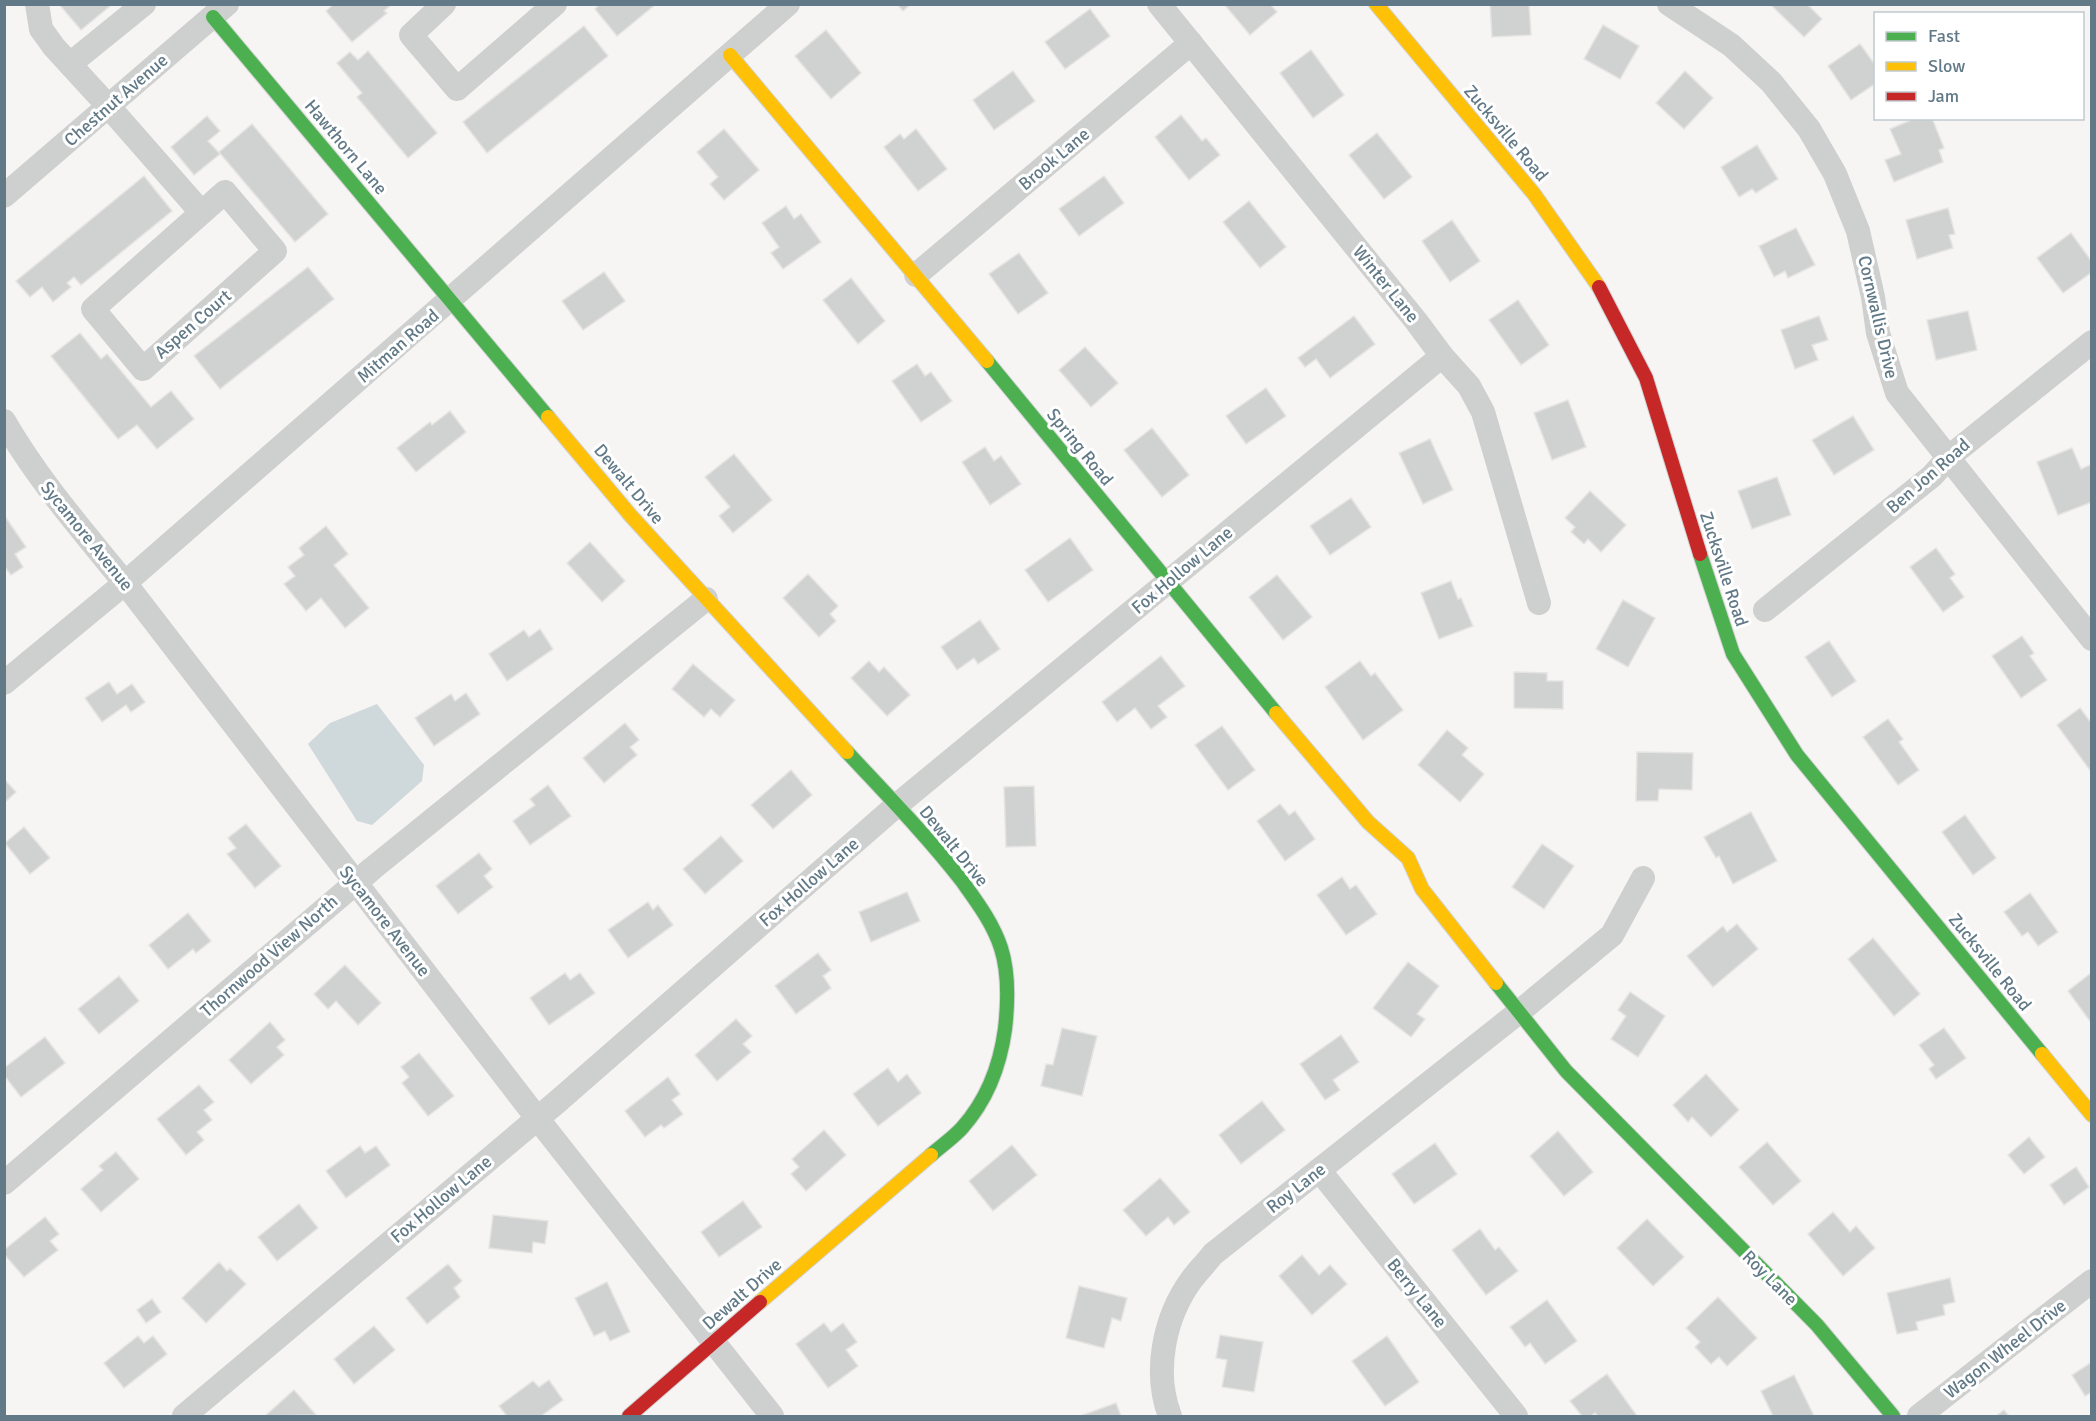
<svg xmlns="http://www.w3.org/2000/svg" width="2096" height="1421" viewBox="0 0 2096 1421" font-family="Signika,sans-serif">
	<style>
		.water { fill: #cfd8da }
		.building { fill: #d0d2d1; stroke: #e5e4e3; stroke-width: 1.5 }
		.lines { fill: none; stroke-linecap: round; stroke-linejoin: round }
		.fast-casing { stroke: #d1d2d3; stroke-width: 16 }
		.slow-casing { stroke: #d1d2d3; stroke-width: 16 }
		.jam-casing { stroke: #d1d2d3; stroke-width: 16 }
		.street { stroke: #cecfcf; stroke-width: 24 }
		.fast { stroke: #4caf50; stroke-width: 14 }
		.slow { stroke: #ffc107; stroke-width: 14 }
		.jam { stroke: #c62828; stroke-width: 14 }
		.labels { text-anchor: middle; stroke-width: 6; stroke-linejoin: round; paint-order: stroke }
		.street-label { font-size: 18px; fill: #627a87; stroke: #fff }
	</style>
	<rect width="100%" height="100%" fill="#f6f5f3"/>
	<path class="water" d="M377,704L424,765L422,781L372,825L357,821L308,744L330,723Z"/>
	<g class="building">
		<path d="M59,4H109L110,6L81,30Z"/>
		<path d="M334,4H392L384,11L387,13L352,42L326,11Z"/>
		<path d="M600,4H656L617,36L595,9Z"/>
		<path d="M897,4H911L903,11Z"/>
		<path d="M1224,4H1270L1277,12L1250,35Z"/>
		<path d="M1490,4H1529L1531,35L1492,37Z"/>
		<path d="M1770,4H1807L1822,19L1804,37Z"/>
		<path d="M1090,9L1110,36L1065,69L1045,42Z"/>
		<path d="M1603,25L1639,46L1620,79L1584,59Z"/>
		<path d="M584,26L608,56L487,153L463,122Z"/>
		<path d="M826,30L861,73L831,99L795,56Z"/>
		<path d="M1860,44L1876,66V83L1851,100L1828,66Z"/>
		<path d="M1311,50L1344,95L1313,118L1280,73Z"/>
		<path d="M368,51L437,133L408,158L357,97L362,93L337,63L350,52L358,60Z"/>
		<path d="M1013,71L1035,101L994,130L973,100Z"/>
		<path d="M1685,71L1713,98L1684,129L1656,103Z"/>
		<path d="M1181,115L1202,141L1206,138L1220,155L1189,180L1155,137Z"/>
		<path d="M207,116L220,131L208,141L220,154L194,175L171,147Z"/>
		<path d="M1916,118H1932L1944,148L1939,150L1943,162L1894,182L1885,160L1901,154L1890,129Z"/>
		<path d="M252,124L328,214L295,242L219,152Z"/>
		<path d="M724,129L759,170L724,200L710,184L718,177L697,152Z"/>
		<path d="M916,129L947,169L918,191L884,147L900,134L904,139Z"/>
		<path d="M1377,133L1412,177L1384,199L1349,155Z"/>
		<path d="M1757,145L1778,179L1756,193L1752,189L1739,197L1721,167Z"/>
		<path d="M144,176L172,211L81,285L74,277L67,283L71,287L53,302L42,287L30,297L16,281Z"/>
		<path d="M1104,176L1124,203L1079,236L1059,209Z"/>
		<path d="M1249,201L1286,247L1260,268L1223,222Z"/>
		<path d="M786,206L794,219L801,214L821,242L783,269L771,253L779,247L762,223Z"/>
		<path d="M1948,208L1955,234L1949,235L1953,248L1917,259L1906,220Z"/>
		<path d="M1452,220L1480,261L1450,282L1422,241Z"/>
		<path d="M1796,228L1815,265L1788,278L1785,271L1774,277L1759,246Z"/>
		<path d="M2071,233L2092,262V272L2063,293L2037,258Z"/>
		<path d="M1019,253L1048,293L1018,314L989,274Z"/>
		<path d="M308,267L334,299L220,389L194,356Z"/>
		<path d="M604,272L625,301L583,330L562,301Z"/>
		<path d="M851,278L885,321L858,344L823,300Z"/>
		<path d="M1518,300L1549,345L1521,365L1489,320Z"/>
		<path d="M1968,311L1977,350L1936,360L1927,320Z"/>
		<path d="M1354,316L1375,344L1330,378L1316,359L1305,367L1298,358Z"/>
		<path d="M1819,316L1828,340L1812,345L1818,360L1795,369L1781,330Z"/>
		<path d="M80,333L101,359L107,354L151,407L171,391L194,419L157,449L137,425L118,439L51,356Z"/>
		<path d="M1085,347L1118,383L1091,407L1059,370Z"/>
		<path d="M917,364L925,376L931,372L952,401L921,422L892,381Z"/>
		<path d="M1266,388L1286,416L1246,444L1226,416Z"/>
		<path d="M1568,400L1586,447L1552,460L1534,413Z"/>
		<path d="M450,411L466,432L416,472L397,448L430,422L432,425Z"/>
		<path d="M1853,416L1874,450L1834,475L1812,440Z"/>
		<path d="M1152,428L1189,475L1162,497L1124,450Z"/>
		<path d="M1430,439L1453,490L1423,504L1399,453Z"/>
		<path d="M985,447L994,461L1001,456L1021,484L990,505L962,462Z"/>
		<path d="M2072,448L2081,469L2090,465L2092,469V502L2058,515L2037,462Z"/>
		<path d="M734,454L772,500L733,533L719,516L730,507L705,477Z"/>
		<path d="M1777,477L1791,515L1752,529L1738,491Z"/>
		<path d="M1590,491L1626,525L1601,552L1588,539L1584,544L1571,532L1575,527L1565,518Z"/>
		<path d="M1351,498L1371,527L1330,555L1310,526Z"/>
		<path d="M4,515L26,547L15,554L23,567L11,575L4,566Z"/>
		<path d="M326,526L348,554L334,565L369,608L345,628L321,598L306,611L284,584L295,576L288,567L304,555L299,548Z"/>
		<path d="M1070,538L1093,570L1048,602L1025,570Z"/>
		<path d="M590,542L625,581L602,602L567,563Z"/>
		<path d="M1936,548L1955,574L1950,578L1964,597L1943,612L1910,567Z"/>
		<path d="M808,574L838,606L830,614L836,621L819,637L783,598Z"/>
		<path d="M1277,575L1312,617L1283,640L1249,597Z"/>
		<path d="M1451,581L1458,599L1461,598L1473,626L1439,639L1421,593Z"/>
		<path d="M1623,600L1655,618L1628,667L1596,649Z"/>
		<path d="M980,620L1000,649L978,664L974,658L957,670L941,647Z"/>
		<path d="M540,629L553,649L507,681L489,654L524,630L529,637Z"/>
		<path d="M2022,636L2034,653L2030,656L2047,680L2021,698L1992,656Z"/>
		<path d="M1829,641L1856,681L1832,697L1805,657Z"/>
		<path d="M1161,656L1185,686L1158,706L1167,717L1151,729L1135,708L1117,722L1102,702Z"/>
		<path d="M869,661L879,672L884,667L910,695L887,716L851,678Z"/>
		<path d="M1360,661L1371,676L1375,673L1403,710L1363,740L1325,687Z"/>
		<path d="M693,664L735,700L720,717L711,709L704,717L672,689Z"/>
		<path d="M1514,672L1547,673V681H1563V709L1514,708Z"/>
		<path d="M109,682L117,694L132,684L145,702L131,712L126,705L102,722L85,698Z"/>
		<path d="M466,693L480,714L434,746L415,718L451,694L455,701Z"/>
		<path d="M2080,708L2092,724V773L2057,725Z"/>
		<path d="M1888,719L1903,739L1899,742L1919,770L1898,785L1863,737Z"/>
		<path d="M625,723L639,740L630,747L637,755L604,783L583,758Z"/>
		<path d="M1222,726L1255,770L1228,790L1195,745Z"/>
		<path d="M1447,730L1468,748L1462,755L1484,774L1460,802L1418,765Z"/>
		<path d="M1637,752L1693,753L1692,790L1659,789L1658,801H1636Z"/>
		<path d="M791,770L812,795L773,829L751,805Z"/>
		<path d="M4,779L16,792L4,803Z"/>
		<path d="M548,785L571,816L530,845L513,821L535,805L530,799Z"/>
		<path d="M1034,786L1036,846L1006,847L1004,787Z"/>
		<path d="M1280,804L1289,815L1295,811L1315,839L1285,861L1257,821Z"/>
		<path d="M1751,812L1777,861L1733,884L1719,856L1716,858L1704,837Z"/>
		<path d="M1965,815L1996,858L1973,875L1942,832Z"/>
		<path d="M246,824L281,866L255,888L227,854L236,848L228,838Z"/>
		<path d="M24,827L50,858L30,874L5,843Z"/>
		<path d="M721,836L743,861L705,894L683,869Z"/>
		<path d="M1542,844L1574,866L1544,909L1512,887Z"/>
		<path d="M479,853L492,869L484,876L493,887L458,914L436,886Z"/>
		<path d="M1342,877L1350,889L1356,885L1377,914L1346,935L1317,895Z"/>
		<path d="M907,892L920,921L871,942L859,912Z"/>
		<path d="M2030,893L2058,932L2038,946L2028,932L2022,936L2004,912Z"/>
		<path d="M648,902L653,910L658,905L673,925L628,958L608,930Z"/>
		<path d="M188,913L211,941L196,953L193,949L168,969L149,945Z"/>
		<path d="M1737,924L1758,949L1713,987L1687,956L1723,926L1727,932Z"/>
		<path d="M1873,938L1920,994L1894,1016L1848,959Z"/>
		<path d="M818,953L831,970L823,976L831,988L796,1014L775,986Z"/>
		<path d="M1408,962L1439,986L1417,1014L1425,1019L1411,1037L1373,1008Z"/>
		<path d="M345,965L381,1003L358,1025L336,1001L328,1009L314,994Z"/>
		<path d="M565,973L570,980L580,973L595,993L549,1025L530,998Z"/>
		<path d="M2091,973L2092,974V1024L2068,991Z"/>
		<path d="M119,976L139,1001L99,1034L78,1009Z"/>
		<path d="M1630,992L1665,1016L1638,1057L1611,1039L1626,1016L1618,1010Z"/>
		<path d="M736,1019L752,1036L743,1044L751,1052L717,1081L695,1055Z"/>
		<path d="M270,1022L285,1040L277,1047L284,1055L251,1084L229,1060Z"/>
		<path d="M1062,1028L1097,1036L1082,1096L1041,1086L1046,1064L1053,1065Z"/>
		<path d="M1944,1028L1966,1058L1936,1079L1929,1069L1934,1065L1919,1045Z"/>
		<path d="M1341,1035L1359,1062L1333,1080L1340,1090L1325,1100L1300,1064Z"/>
		<path d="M45,1037L65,1063L21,1097L4,1075V1068Z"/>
		<path d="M419,1053L454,1096L428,1116L402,1083L409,1077L401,1067Z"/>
		<path d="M888,1068L898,1082L907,1074L921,1093L878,1126L853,1094Z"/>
		<path d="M1706,1074L1739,1110L1711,1137L1692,1117L1688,1122L1673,1105Z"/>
		<path d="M668,1077L680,1094L672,1100L683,1114L664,1128L661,1125L645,1137L625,1111Z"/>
		<path d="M199,1085L214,1102L204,1110L212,1120L197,1132L204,1140L186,1155L157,1119Z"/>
		<path d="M1262,1101L1285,1130L1241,1164L1219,1135Z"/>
		<path d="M824,1130L846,1155L806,1191L791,1174L799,1167L792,1159Z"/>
		<path d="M1558,1131L1593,1172L1564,1196L1530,1156Z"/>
		<path d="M2029,1137L2045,1157L2024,1174L2008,1155Z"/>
		<path d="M1767,1142L1801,1181L1773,1205L1739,1167Z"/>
		<path d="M1435,1143L1457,1174L1414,1204L1392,1174Z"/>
		<path d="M1012,1145L1037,1175L993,1211L969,1181Z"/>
		<path d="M360,1146L365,1153L376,1146L390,1165L346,1198L326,1171Z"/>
		<path d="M116,1152L139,1179L101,1212L81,1189L103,1170L99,1166Z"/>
		<path d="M2076,1167L2089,1187L2064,1205L2050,1185Z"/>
		<path d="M1160,1178L1190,1212L1174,1225L1168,1217L1146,1236L1123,1210Z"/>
		<path d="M743,1201L762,1227L719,1257L701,1232Z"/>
		<path d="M299,1204L318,1228L277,1261L258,1237Z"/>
		<path d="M1833,1212L1850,1232L1856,1226L1875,1248L1843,1276L1808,1234Z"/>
		<path d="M493,1215L548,1221L545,1244L533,1242L532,1253L489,1248Z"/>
		<path d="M45,1217L59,1234L50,1241L58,1250L24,1277L4,1254V1250Z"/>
		<path d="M1647,1219L1684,1257L1653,1286L1617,1248Z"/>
		<path d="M1480,1229L1495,1250L1499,1247L1518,1271L1486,1295L1452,1250Z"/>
		<path d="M1302,1255L1319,1275L1330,1265L1347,1284L1312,1315L1279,1276Z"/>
		<path d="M219,1262L227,1271L230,1268L246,1284L206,1323L182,1298Z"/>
		<path d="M448,1264L462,1281L454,1288L460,1297L427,1324L406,1298Z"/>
		<path d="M1950,1278L1955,1302L1943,1305L1945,1315L1916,1322L1918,1330L1897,1334L1887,1293Z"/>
		<path d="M607,1282L630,1332L610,1341L605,1331L594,1336L575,1298Z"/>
		<path d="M1079,1286L1127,1298L1121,1321L1112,1318L1104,1348L1066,1338Z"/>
		<path d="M1718,1297L1757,1338L1727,1366L1719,1357L1711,1364L1695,1347L1700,1342L1686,1328Z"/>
		<path d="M152,1299L161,1312L146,1323L137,1310Z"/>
		<path d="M1547,1300L1577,1341L1545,1364L1530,1343L1525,1347L1510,1327Z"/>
		<path d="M824,1323L831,1332L843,1323L857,1342L846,1350L858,1366L828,1388L796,1344Z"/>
		<path d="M374,1326L395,1350L354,1384L334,1359Z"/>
		<path d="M1220,1335L1263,1342L1254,1392L1222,1387L1227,1360L1216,1358Z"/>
		<path d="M138,1336L144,1343L153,1336L167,1354L124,1388L104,1363Z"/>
		<path d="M1387,1336L1419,1382L1385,1406L1352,1361Z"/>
		<path d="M2092,1362V1392L2085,1396L2072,1375Z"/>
		<path d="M1607,1374L1637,1416H1598L1595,1413L1591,1416H1582L1570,1401Z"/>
		<path d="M1794,1375L1814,1416H1771H1773L1761,1391Z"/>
		<path d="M549,1380L563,1400L541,1416H507L499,1406L533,1381L539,1387Z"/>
		<path d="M294,1390L316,1415L265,1416Z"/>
		<path d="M1116,1403L1121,1416H1080Z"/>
		<path d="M2004,1410L2009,1416H1996Z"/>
	</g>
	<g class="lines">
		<g class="fast-casing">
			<g id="fast">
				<path d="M213,17L548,417"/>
				<path d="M987,361L1276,713"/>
				<path d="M1700,554L1733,654L1797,755L2042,1054"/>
				<path d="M847,752C886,794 927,836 962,881C977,902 993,923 1001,948C1009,973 1008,1003 1005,1029C1000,1066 987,1100 962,1128C953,1138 941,1146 931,1155"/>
				<path d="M1496,983L1566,1071L1817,1325L1893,1416"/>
			</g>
		</g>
		<g class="slow-casing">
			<g id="slow">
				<path d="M1376,4L1534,194L1599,287"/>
				<path d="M730,55L987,361"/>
				<path d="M548,417L631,516L847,752"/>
				<path d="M1276,713L1368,822L1408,858L1422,889L1496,983"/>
				<path d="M2042,1054L2092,1115"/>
				<path d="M760,1302L931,1155"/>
			</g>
		</g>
		<g class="jam-casing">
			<g id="jam">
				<path d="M1599,287L1646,378L1700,554"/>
				<path d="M629,1416L760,1302"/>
			</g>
		</g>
		<g class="street">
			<path d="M37,4L41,29L54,47L109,107L201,212"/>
			<path d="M444,4L411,35L457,89L555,4"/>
			<path d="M1159,4L1416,321L1442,356L1469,386L1483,412L1539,603"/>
			<path d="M1669,4L1731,45L1771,82L1809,129L1835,174L1858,231L1873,297L1878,333L1897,393L2092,639"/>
			<path d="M70,64L144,4"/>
			<path d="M225,192L275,251L143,369L93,309Z"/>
			<path d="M4,196L227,4"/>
			<path d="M916,275L1191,43"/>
			<path d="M4,421C38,480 82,530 125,583L537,1118L772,1416"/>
			<path d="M1765,610L1932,476L1949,457L2092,342"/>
			<path d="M4,683L125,583L788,4"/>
			<path d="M1319,1170L1516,1416"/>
			<path d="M4,1183L373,868L706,599"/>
			<path d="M184,1416L557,1102L897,805L1442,356"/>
			<path d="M1170,1416C1153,1372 1164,1317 1192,1279C1198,1271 1206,1263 1213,1254L1519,1012L1612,935L1643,878"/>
			<path d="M1919,1416L2092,1281"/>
		</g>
		<use href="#fast" class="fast"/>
		<use href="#slow" class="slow"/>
		<use href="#jam" class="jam"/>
	</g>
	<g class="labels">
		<g class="street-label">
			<text transform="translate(116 100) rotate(-41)" y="6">Chestnut Avenue</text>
			<text transform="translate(1506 133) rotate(50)" y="6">Zucksville Road</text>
			<text transform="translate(346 147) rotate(50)" y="6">Hawthorn Lane</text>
			<text transform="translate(1054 159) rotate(-40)" y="6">Brook Lane</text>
			<text transform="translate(1386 284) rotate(51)" y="6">Winter Lane</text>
			<text transform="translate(1878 317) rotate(77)" y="6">Cornwallis Drive</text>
			<text transform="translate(193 324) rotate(-41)" y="6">Aspen Court</text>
			<text transform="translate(398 346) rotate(-41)" y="6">Mitman Road</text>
			<text transform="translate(1080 447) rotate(51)" y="6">Spring Road</text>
			<text transform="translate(1928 476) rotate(-41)" y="6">Ben Jon Road</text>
			<text transform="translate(629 484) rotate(50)" y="6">Dewalt Drive</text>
			<text transform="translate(87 536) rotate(51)" y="6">Sycamore Avenue</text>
			<text transform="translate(1724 569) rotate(72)" y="6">Zucksville Road</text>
			<text transform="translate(1182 570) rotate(-40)" y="6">Fox Hollow Lane</text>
			<text transform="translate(954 846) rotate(51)" y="6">Dewalt Drive</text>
			<text transform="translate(809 882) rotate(-41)" y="6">Fox Hollow Lane</text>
			<text transform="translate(385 921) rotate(52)" y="6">Sycamore Avenue</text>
			<text transform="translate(269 956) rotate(-41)" y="6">Thornwood View North</text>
			<text transform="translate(1990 962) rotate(51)" y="6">Zucksville Road</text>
			<text transform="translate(1296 1188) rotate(-38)" y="6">Roy Lane</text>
			<text transform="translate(441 1199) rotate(-40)" y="6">Fox Hollow Lane</text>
			<text transform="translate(1770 1278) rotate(45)" y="6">Roy Lane</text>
			<text transform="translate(1417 1293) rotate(51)" y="6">Berry Lane</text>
			<text transform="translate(742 1294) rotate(-41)" y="6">Dewalt Drive</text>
			<text transform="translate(2005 1349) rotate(-38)" y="6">Wagon Wheel Drive</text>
		</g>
	</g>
	<rect width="2096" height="1421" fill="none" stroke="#627a87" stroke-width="12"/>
	<rect x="1874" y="12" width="210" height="108" fill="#ffffff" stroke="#c0cacf" stroke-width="1.5"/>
	<rect x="1886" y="32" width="30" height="9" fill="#4caf50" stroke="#c0cacf" stroke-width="1.5"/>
	<text x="1928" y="42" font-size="18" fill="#627a87">Fast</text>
	<rect x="1886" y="62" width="30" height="9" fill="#ffc107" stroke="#c0cacf" stroke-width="1.5"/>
	<text x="1928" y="72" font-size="18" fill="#627a87">Slow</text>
	<rect x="1886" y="92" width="30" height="9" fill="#c62828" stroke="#c0cacf" stroke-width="1.5"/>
	<text x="1928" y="102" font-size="18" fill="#627a87">Jam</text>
</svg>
